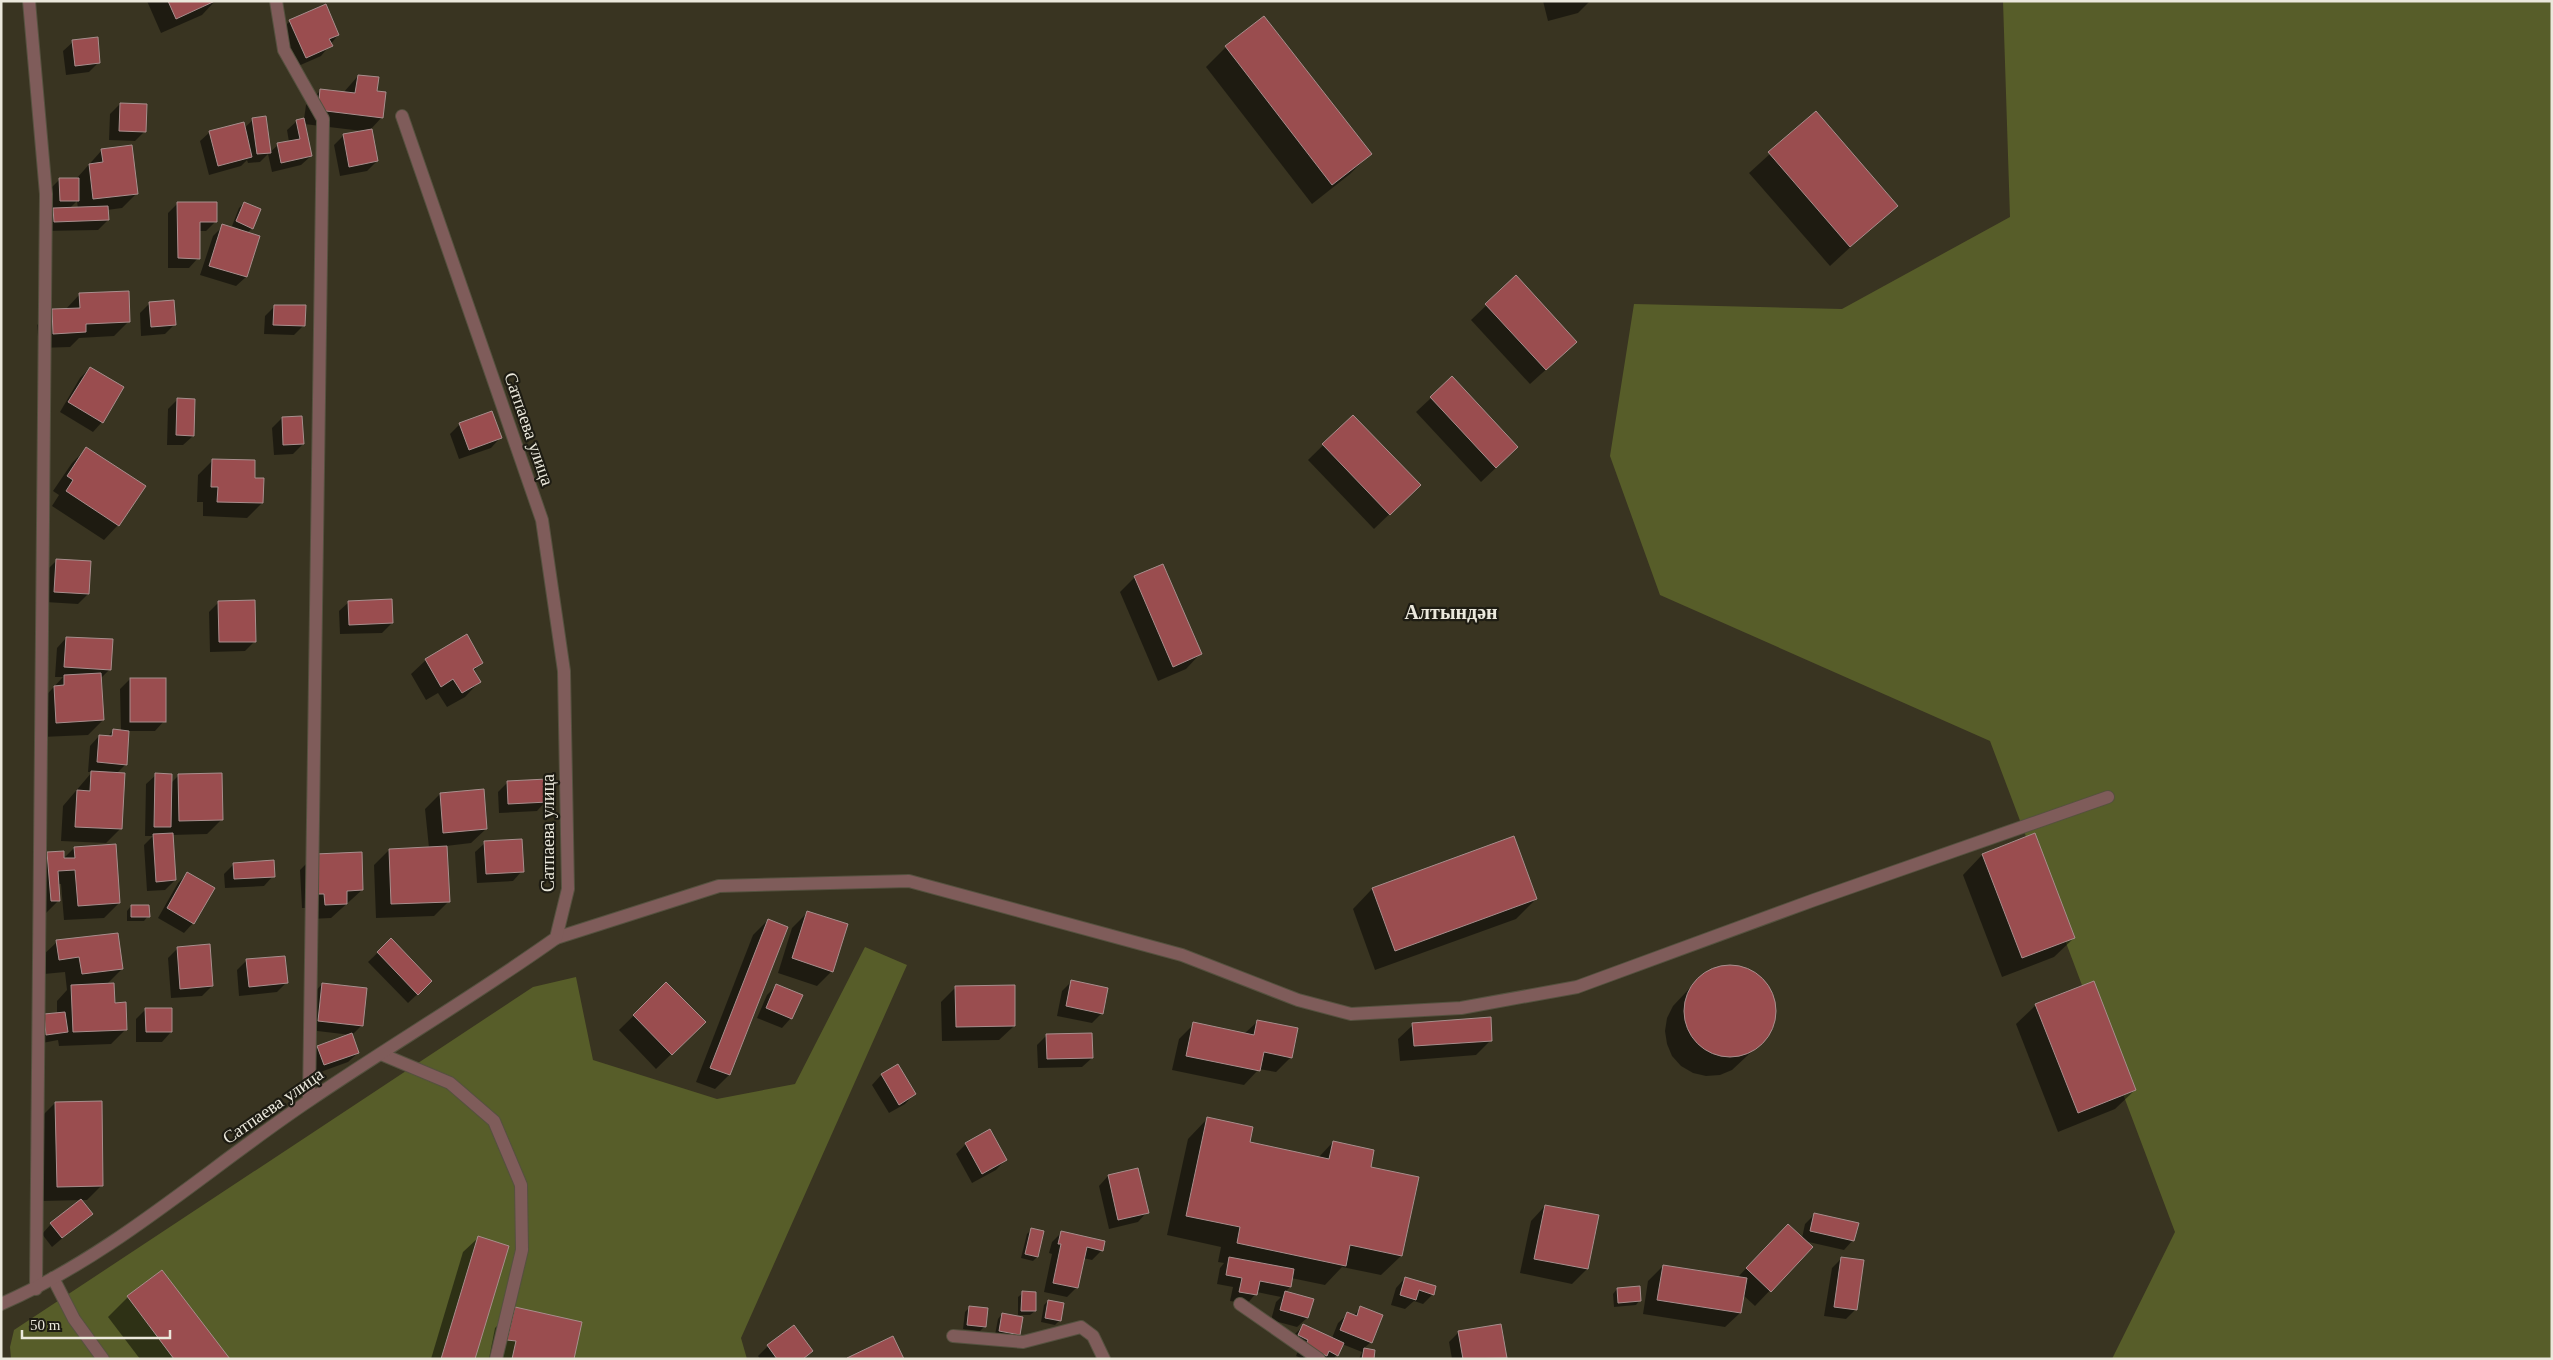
<svg xmlns="http://www.w3.org/2000/svg" width="2553" height="1360" viewBox="0 0 2553 1360" font-family="'Times New Roman',serif">
	<style>
		.green { fill: #575d29 }
		.shadow { fill: #0007; fill-rule: evenodd }
		.building { fill: #9a4d4f; stroke: #a88e8d }
		.lines { fill: none; stroke-linecap: round; stroke-linejoin: round }
		.minor-casing { stroke: #55513f; stroke-width: 14 }
		.minor { stroke: #7f5c5a; stroke-width: 12 }
		.labels { text-anchor: middle; stroke-width: 4.5; stroke-linejoin: round; paint-order: stroke }
		.street-label { font-size: 18px; fill: #ebe8dc; stroke: #1e1c13 }
		.quarter-label { font-size: 20px; font-weight: bold; fill: #ebe8dc; stroke: #1e1c13 }
	</style>
	<rect width="100%" height="100%" fill="#393421"/>
	<g class="green">
		<path d="M2003,1H2552V1359H2112L2175,1232L1990,741L1660,595L1610,456L1634,304L1842,309L2010,217Z"/>
		<path d="M865,947L907,965L741,1338L747,1359H11L10,1347L14,1330L533,987L576,977L593,1060L717,1099L795,1084Z"/>
	</g>
	<g class="shadow">
		<path d="M147,1H215L202,15L161,33Z"/>
		<path d="M1543,1H1590L1578,13L1548,21Z"/>
		<path d="M1264,18L1370,154L1350,174L1312,204L1206,67L1226,47Z"/>
		<path d="M290,21L338,35L321,56L296,67L280,31Z"/>
		<path d="M73,42L99,62L89,72L66,75L63,51Z"/>
		<path d="M358,76L375,92L382,117L371,129L377,161L367,171L340,176L334,145L344,135L362,131L304,124L311,156L301,165L272,172L268,154L260,162L248,163L247,160L241,166L209,175L200,141L210,132L244,128L253,120L270,152L278,145L289,142L287,130L297,121L304,119L306,105L321,90L343,93Z"/>
		<path d="M120,104L145,131L135,141L109,140L110,114Z"/>
		<path d="M1816,112L1896,205L1830,266L1749,173Z"/>
		<path d="M102,150L137,193L122,208L107,210L108,220L98,230L44,231V219L53,210H50V189L60,179H76ZM77,201L78,209H69Z"/>
		<path d="M178,203L216,221L206,231H198V258L189,268H168V213Z"/>
		<path d="M244,203L252,228L247,233L246,277L236,286L200,275L213,236L223,226L238,231L239,229L232,226L239,208Z"/>
		<path d="M1516,277L1561,356L1530,384L1471,320Z"/>
		<path d="M80,294L129,321L114,336L79,338L70,347L39,348L37,325L52,310H65Z"/>
		<path d="M150,303L174,325L165,334L141,336L140,313Z"/>
		<path d="M275,306L304,325L294,335L264,334L265,316Z"/>
		<path d="M90,368L102,422L93,432L60,412L80,378Z"/>
		<path d="M1431,398L1502,462L1481,482L1416,412Z"/>
		<path d="M178,399L193,436L183,445H167L168,409Z"/>
		<path d="M1353,416L1404,500L1374,529L1308,460Z"/>
		<path d="M282,418L303,444L293,454L274,455L272,428Z"/>
		<path d="M460,424L500,438L491,448L459,459L450,434Z"/>
		<path d="M86,449L118,525L104,540L52,506L59,495L53,491L72,463Z"/>
		<path d="M213,460L262,503L247,518L203,516V502H197L198,475Z"/>
		<path d="M57,560L88,594L78,604L45,602L47,570Z"/>
		<path d="M1135,577L1200,654L1186,669L1158,681L1120,592Z"/>
		<path d="M219,602L255,641L245,651L210,652L209,612Z"/>
		<path d="M349,602L392,623L382,633L340,634L339,611Z"/>
		<path d="M66,638L110,669L100,679L103,720L88,735L42,737L40,702L63,677H55L57,648Z"/>
		<path d="M426,660L482,663L473,671L479,682L465,697L447,707L438,693L426,700L411,674Z"/>
		<path d="M130,679L164,721L155,731H128L126,764L116,774L120,829L106,843L61,841L63,806L92,772H88L90,746L99,736L107,737L113,731H121L120,689Z"/>
		<path d="M156,775L170,784L179,775L222,819L207,834L172,835L175,880L165,890L147,891L144,845L153,836H145L146,784Z"/>
		<path d="M508,782L546,801L537,811L499,813L498,792Z"/>
		<path d="M440,794L486,829L471,843L446,846L449,901L434,916L376,918L374,865L389,850L429,848L425,809Z"/>
		<path d="M2034,835L2074,938L2054,957L2002,977L1963,875L1982,855Z"/>
		<path d="M1513,838L1536,899L1516,919L1375,970L1353,909L1372,889Z"/>
		<path d="M485,843L522,871L513,881L477,883L475,852Z"/>
		<path d="M74,848L119,903L104,918L64,920L61,884H58L59,900L44,915H36L33,868L48,853L63,859Z"/>
		<path d="M315,855L362,890L331,918L310,919V908H302L300,870Z"/>
		<path d="M234,864L273,876L264,886L225,888L224,874Z"/>
		<path d="M187,874L193,923L184,933L158,918L178,883Z"/>
		<path d="M131,906L148,916L144,921H127V911Z"/>
		<path d="M807,913L832,971L817,986L778,973L792,928Z"/>
		<path d="M768,920L729,1075L715,1089L696,1082L753,935Z"/>
		<path d="M391,940L431,981L408,1003L368,962Z"/>
		<path d="M57,942L122,969L106,985L126,1029L111,1044L59,1046L58,1040L37,1044L35,1025L57,1014V1001L67,990L65,972L44,974L42,956Z"/>
		<path d="M178,948L212,986L202,996L171,998L168,958Z"/>
		<path d="M247,960L286,983L277,992L239,996L237,970Z"/>
		<path d="M1726,966L1740,967L1752,972L1763,980L1770,991L1774,1017L1770,1030L1763,1041L1732,1070L1720,1075L1706,1076L1693,1073L1681,1066L1672,1056L1667,1044L1665,1031L1667,1018L1673,1006L1702,975L1713,969Z"/>
		<path d="M1071,982L1102,1013L1092,1023L1057,1016L1062,991Z"/>
		<path d="M322,984L362,1025L351,1036L358,1053L348,1062L315,1074L308,1056L318,1047L351,1035L309,1030L313,994Z"/>
		<path d="M666,984L704,1022L656,1069L619,1030Z"/>
		<path d="M777,985L791,1018L782,1028L757,1018L767,995Z"/>
		<path d="M956,987L1014,1026L999,1040L942,1041L941,1002Z"/>
		<path d="M2036,1005L2135,1090L2115,1109L2058,1132L2016,1024Z"/>
		<path d="M146,1009L171,1032L162,1042H136V1019Z"/>
		<path d="M1258,1021L1291,1057L1276,1072L1259,1069L1244,1085L1172,1070L1179,1039L1194,1024L1244,1034Z"/>
		<path d="M1413,1025L1491,1040L1476,1055L1400,1061L1398,1039Z"/>
		<path d="M1047,1035L1092,1058L1082,1067L1038,1068L1037,1045Z"/>
		<path d="M898,1066L914,1094L905,1104L889,1113L872,1085L881,1075Z"/>
		<path d="M55,1103L102,1185L87,1200L42,1201L40,1118Z"/>
		<path d="M1207,1119L1248,1143L1318,1158L1333,1142L1369,1168L1401,1256L1381,1275L1342,1267L1325,1285L1291,1278L1290,1287L1285,1292L1312,1299L1307,1318L1297,1327L1271,1320L1276,1302L1281,1297L1257,1292L1247,1304L1230,1301L1233,1287L1217,1284L1220,1268L1224,1263L1218,1262L1221,1247L1167,1235L1188,1139Z"/>
		<path d="M989,1131L1005,1160L996,1170L972,1183L956,1154L966,1144Z"/>
		<path d="M1108,1176L1147,1212L1138,1222L1109,1229L1099,1186Z"/>
		<path d="M1545,1206L1587,1269L1572,1284L1520,1273L1531,1221Z"/>
		<path d="M91,1214L52,1247L42,1234L51,1224Z"/>
		<path d="M1815,1214L1853,1240L1844,1250L1804,1241L1811,1247L1755,1306L1743,1295L1740,1313L1725,1327L1643,1314L1648,1281L1663,1266L1737,1278L1773,1240L1802,1238L1805,1224Z"/>
		<path d="M1031,1230L1043,1232L1037,1257L1033,1261L1021,1258L1027,1234Z"/>
		<path d="M1061,1233L1102,1250L1092,1260L1083,1258L1077,1287L1067,1297L1044,1292L1052,1254L1049,1253L1052,1242Z"/>
		<path d="M478,1238L473,1359H431L463,1252Z"/>
		<path d="M1842,1258L1855,1310L1846,1319L1824,1316L1832,1268Z"/>
		<path d="M161,1271L228,1359H140L108,1317L128,1297Z"/>
		<path d="M1405,1278L1433,1294L1423,1304L1414,1301L1405,1309L1391,1305L1396,1288Z"/>
		<path d="M1617,1289L1640,1300L1636,1305L1614,1307L1613,1294Z"/>
		<path d="M1023,1293L1035,1311L1030,1315H1018V1297Z"/>
		<path d="M1048,1301L1060,1320L1055,1325L1041,1322L1044,1305Z"/>
		<path d="M515,1308L572,1359H489L495,1328Z"/>
		<path d="M969,1308L985,1326L980,1331L963,1329L965,1312Z"/>
		<path d="M1361,1308L1371,1342L1363,1349L1374,1351L1373,1359H1359L1362,1352L1342,1344L1334,1359H1303L1296,1356L1299,1349L1294,1335L1303,1326L1332,1338L1338,1323L1348,1314L1353,1316Z"/>
		<path d="M1002,1314L1019,1334L1014,1339L995,1335L998,1319Z"/>
		<path d="M794,1327L812,1351L804,1359H760L758,1356L768,1346Z"/>
		<path d="M1459,1332L1506,1357L1452,1359L1449,1342Z"/>
	</g>
	<g class="building">
		<path d="M168,1H215L176,19Z"/>
		<path d="M326,4L339,35L329,39L333,46L306,58L289,20Z"/>
		<path d="M1264,16L1372,154L1332,185L1225,46Z"/>
		<path d="M98,37L100,63L75,66L72,40Z"/>
		<path d="M358,75L379,77L377,91L386,92L383,118L318,110L320,89L355,93Z"/>
		<path d="M120,103L147,104L146,132L119,131Z"/>
		<path d="M1816,111L1898,206L1850,247L1768,152Z"/>
		<path d="M266,116L271,153L257,154L252,118Z"/>
		<path d="M304,118L312,156L281,163L277,143L300,139L296,120Z"/>
		<path d="M244,122L252,157L218,166L209,131Z"/>
		<path d="M372,129L378,161L349,167L343,134Z"/>
		<path d="M132,145L138,194L93,199L89,164L103,162L101,149Z"/>
		<path d="M59,178H79V201H60Z"/>
		<path d="M177,202H217V222H200V259L178,258Z"/>
		<path d="M244,202L261,209L253,229L236,221Z"/>
		<path d="M108,206L109,220L54,222L53,208Z"/>
		<path d="M222,224L260,236L247,277L209,266Z"/>
		<path d="M1516,275L1577,342L1546,370L1485,304Z"/>
		<path d="M129,291L130,322L86,324V332L53,334L52,309L80,308L79,293Z"/>
		<path d="M174,300L176,325L151,327L149,302Z"/>
		<path d="M274,305H306L305,326L273,325Z"/>
		<path d="M90,367L124,387L103,423L68,402Z"/>
		<path d="M1452,376L1518,447L1496,468L1430,397Z"/>
		<path d="M177,398L195,399L194,436L176,435Z"/>
		<path d="M492,411L502,438L469,450L459,423Z"/>
		<path d="M1353,415L1421,485L1390,515L1322,444Z"/>
		<path d="M302,416L304,444L283,445L282,417Z"/>
		<path d="M86,447L146,486L119,526L66,491L73,480L67,476Z"/>
		<path d="M212,459L255,460V478H264L263,503L217,502L218,487H211Z"/>
		<path d="M56,559L91,561L89,594L54,592Z"/>
		<path d="M1163,564L1202,654L1173,667L1134,576Z"/>
		<path d="M392,599L393,623L349,625L348,601Z"/>
		<path d="M255,600L256,642H219L218,601Z"/>
		<path d="M467,634L483,663L473,669L481,682L462,693L453,679L441,687L425,659Z"/>
		<path d="M66,637L113,639L111,670L64,667Z"/>
		<path d="M101,673L104,720L56,723L54,686L64,685V675Z"/>
		<rect x="130" y="678" width="36" height="44"/>
		<path d="M113,729L129,731L127,765L97,762L99,735L112,736Z"/>
		<path d="M91,771L125,773L122,829L75,827L77,790L90,791Z"/>
		<path d="M155,773L172,774L171,827H154Z"/>
		<path d="M222,773L223,820L179,821L178,774Z"/>
		<path d="M547,779L548,802L508,804L507,781Z"/>
		<path d="M484,789L487,829L443,833L440,793Z"/>
		<path d="M173,833L176,880L156,882L153,834Z"/>
		<path d="M2035,833L2075,938L2022,958L1982,854Z"/>
		<path d="M1514,836L1537,899L1395,951L1372,888Z"/>
		<path d="M522,839L524,872L486,874L484,841Z"/>
		<path d="M116,844L120,903L78,906L75,870L58,871L60,901H51L47,852L64,851V858H75L74,847Z"/>
		<path d="M447,846L450,902L391,904L389,849Z"/>
		<path d="M362,852L363,890L347,891V904L325,905L324,894H316L315,854Z"/>
		<path d="M274,860L275,877L234,879L233,863Z"/>
		<path d="M187,872L215,888L194,924L167,908Z"/>
		<path d="M131,905H149L150,917H131Z"/>
		<path d="M807,911L848,924L833,972L792,958Z"/>
		<path d="M768,919L788,927L730,1075L710,1068Z"/>
		<path d="M118,933L123,969L82,974L79,957L59,960L56,940Z"/>
		<path d="M391,938L432,981L418,995L377,952Z"/>
		<path d="M210,944L213,986L180,989L177,947Z"/>
		<path d="M285,956L288,983L249,987L246,959Z"/>
		<circle cx="1730" cy="1011" r="46"/>
		<path d="M1071,980L1108,988L1103,1014L1066,1006Z"/>
		<path d="M2094,981L2136,1090L2078,1113L2035,1004Z"/>
		<path d="M666,982L706,1022L672,1055L633,1015Z"/>
		<path d="M114,983L115,1003L126,1002L127,1030L73,1032L71,985Z"/>
		<path d="M322,983L367,988L363,1026L318,1021Z"/>
		<path d="M776,984L803,995L792,1019L766,1008Z"/>
		<path d="M1015,985V1026L956,1027L955,986Z"/>
		<path d="M145,1008H172V1032H146Z"/>
		<path d="M65,1012L68,1032L46,1035L44,1014Z"/>
		<path d="M1491,1017L1492,1041L1414,1046L1412,1023Z"/>
		<path d="M1257,1020L1298,1028L1292,1058L1264,1052L1260,1071L1186,1056L1193,1022L1254,1035Z"/>
		<path d="M352,1033L359,1053L324,1065L317,1046Z"/>
		<path d="M1092,1033L1093,1058L1047,1059L1046,1034Z"/>
		<path d="M898,1064L916,1094L899,1105L881,1074Z"/>
		<path d="M102,1101L103,1186L57,1187L55,1102Z"/>
		<path d="M1207,1117L1253,1127L1250,1142L1329,1159L1333,1141L1374,1150L1371,1167L1419,1177L1402,1256L1350,1245L1346,1266L1237,1243L1240,1227L1186,1216Z"/>
		<path d="M990,1129L1007,1160L982,1174L965,1143Z"/>
		<path d="M1138,1168L1149,1213L1118,1220L1108,1175Z"/>
		<path d="M81,1199L93,1214L62,1238L50,1223Z"/>
		<path d="M1545,1205L1599,1215L1588,1269L1534,1259Z"/>
		<path d="M1814,1213L1859,1223L1854,1241L1810,1231Z"/>
		<path d="M1788,1224L1813,1247L1771,1292L1746,1268Z"/>
		<path d="M1031,1228L1044,1231L1038,1257L1025,1254Z"/>
		<path d="M1061,1231L1105,1241L1103,1251L1087,1247L1078,1288L1053,1283L1061,1244H1058Z"/>
		<path d="M478,1236L509,1246L475,1359H441Z"/>
		<path d="M1229,1257L1294,1269L1291,1287L1260,1281L1257,1295L1239,1292L1242,1278L1226,1275Z"/>
		<path d="M1841,1257L1864,1260L1857,1310L1834,1307Z"/>
		<path d="M1663,1265L1747,1278L1741,1313L1657,1300Z"/>
		<path d="M162,1270L230,1359H174L127,1296Z"/>
		<path d="M1405,1277L1436,1286L1434,1295L1419,1290L1416,1300L1400,1295Z"/>
		<path d="M1640,1286L1641,1301L1618,1303L1617,1288Z"/>
		<path d="M1022,1291L1036,1292V1311H1021Z"/>
		<path d="M1285,1291L1314,1299L1308,1318L1280,1310Z"/>
		<path d="M1048,1300L1064,1303L1061,1321L1045,1318Z"/>
		<path d="M969,1306L988,1308L986,1327L967,1325Z"/>
		<path d="M1360,1306L1383,1315L1372,1343L1340,1330L1347,1312L1357,1316Z"/>
		<path d="M515,1307L582,1322L574,1359H512L516,1341L507,1340Z"/>
		<path d="M1002,1313L1023,1317L1020,1335L999,1331Z"/>
		<path d="M1303,1324L1344,1343L1338,1356L1329,1351L1327,1356L1305,1346L1308,1340L1298,1335Z"/>
		<path d="M1501,1324L1507,1358L1463,1359L1458,1331Z"/>
		<path d="M794,1325L813,1351L803,1359H777L767,1345Z"/>
		<path d="M893,1336L904,1359H847V1358Z"/>
		<path d="M1364,1348L1375,1350L1374,1359H1362Z"/>
	</g>
	<g class="lines">
		<g class="minor-casing">
			<g id="minor">
				<path d="M29,1L46,194L36,1289"/>
				<path d="M276,1L284,50L323,119L309,1100"/>
				<path d="M556,938L719,886L909,881L1182,955L1298,1000L1351,1014L1461,1008L1577,987L1814,900L2108,797"/>
				<path d="M381,1054L450,1083L494,1121L521,1185L522,1250L496,1359"/>
				<path d="M53,1278L74,1319L103,1359"/>
				<path d="M1,1304C114,1255 208,1168 310,1100C391,1045 476,995 556,938L568,889L564,671L542,520L402,116"/>
				<path d="M1240,1304L1319,1359"/>
				<path d="M953,1336L1023,1342L1081,1327L1093,1336L1104,1359"/>
			</g>
		</g>
		<use href="#minor" class="minor"/>
	</g>
	<g class="labels">
		<g class="street-label">
			<text transform="translate(529 429) rotate(71)" y="6">Сатпаева улица</text>
			<text transform="translate(548 833) rotate(-90)" y="6">Сатпаева улица</text>
			<text transform="translate(273 1106) rotate(-35)" y="6">Сатпаева улица</text>
		</g>
		<g class="quarter-label">
			<text x="1451" y="619">Алтындән</text>
		</g>
	</g>
	<rect width="2553" height="1360" fill="none" stroke="#ebe8dc" stroke-width="5"/>
	<path d="M22 1330v8h148v-8" fill="none" stroke="#ebe8dc" stroke-width="2.5"/>
	<text x="30" y="1330" font-size="15" fill="#ebe8dc" stroke="#1e1c13" stroke-width="4" paint-order="stroke">50 m</text>
</svg>
